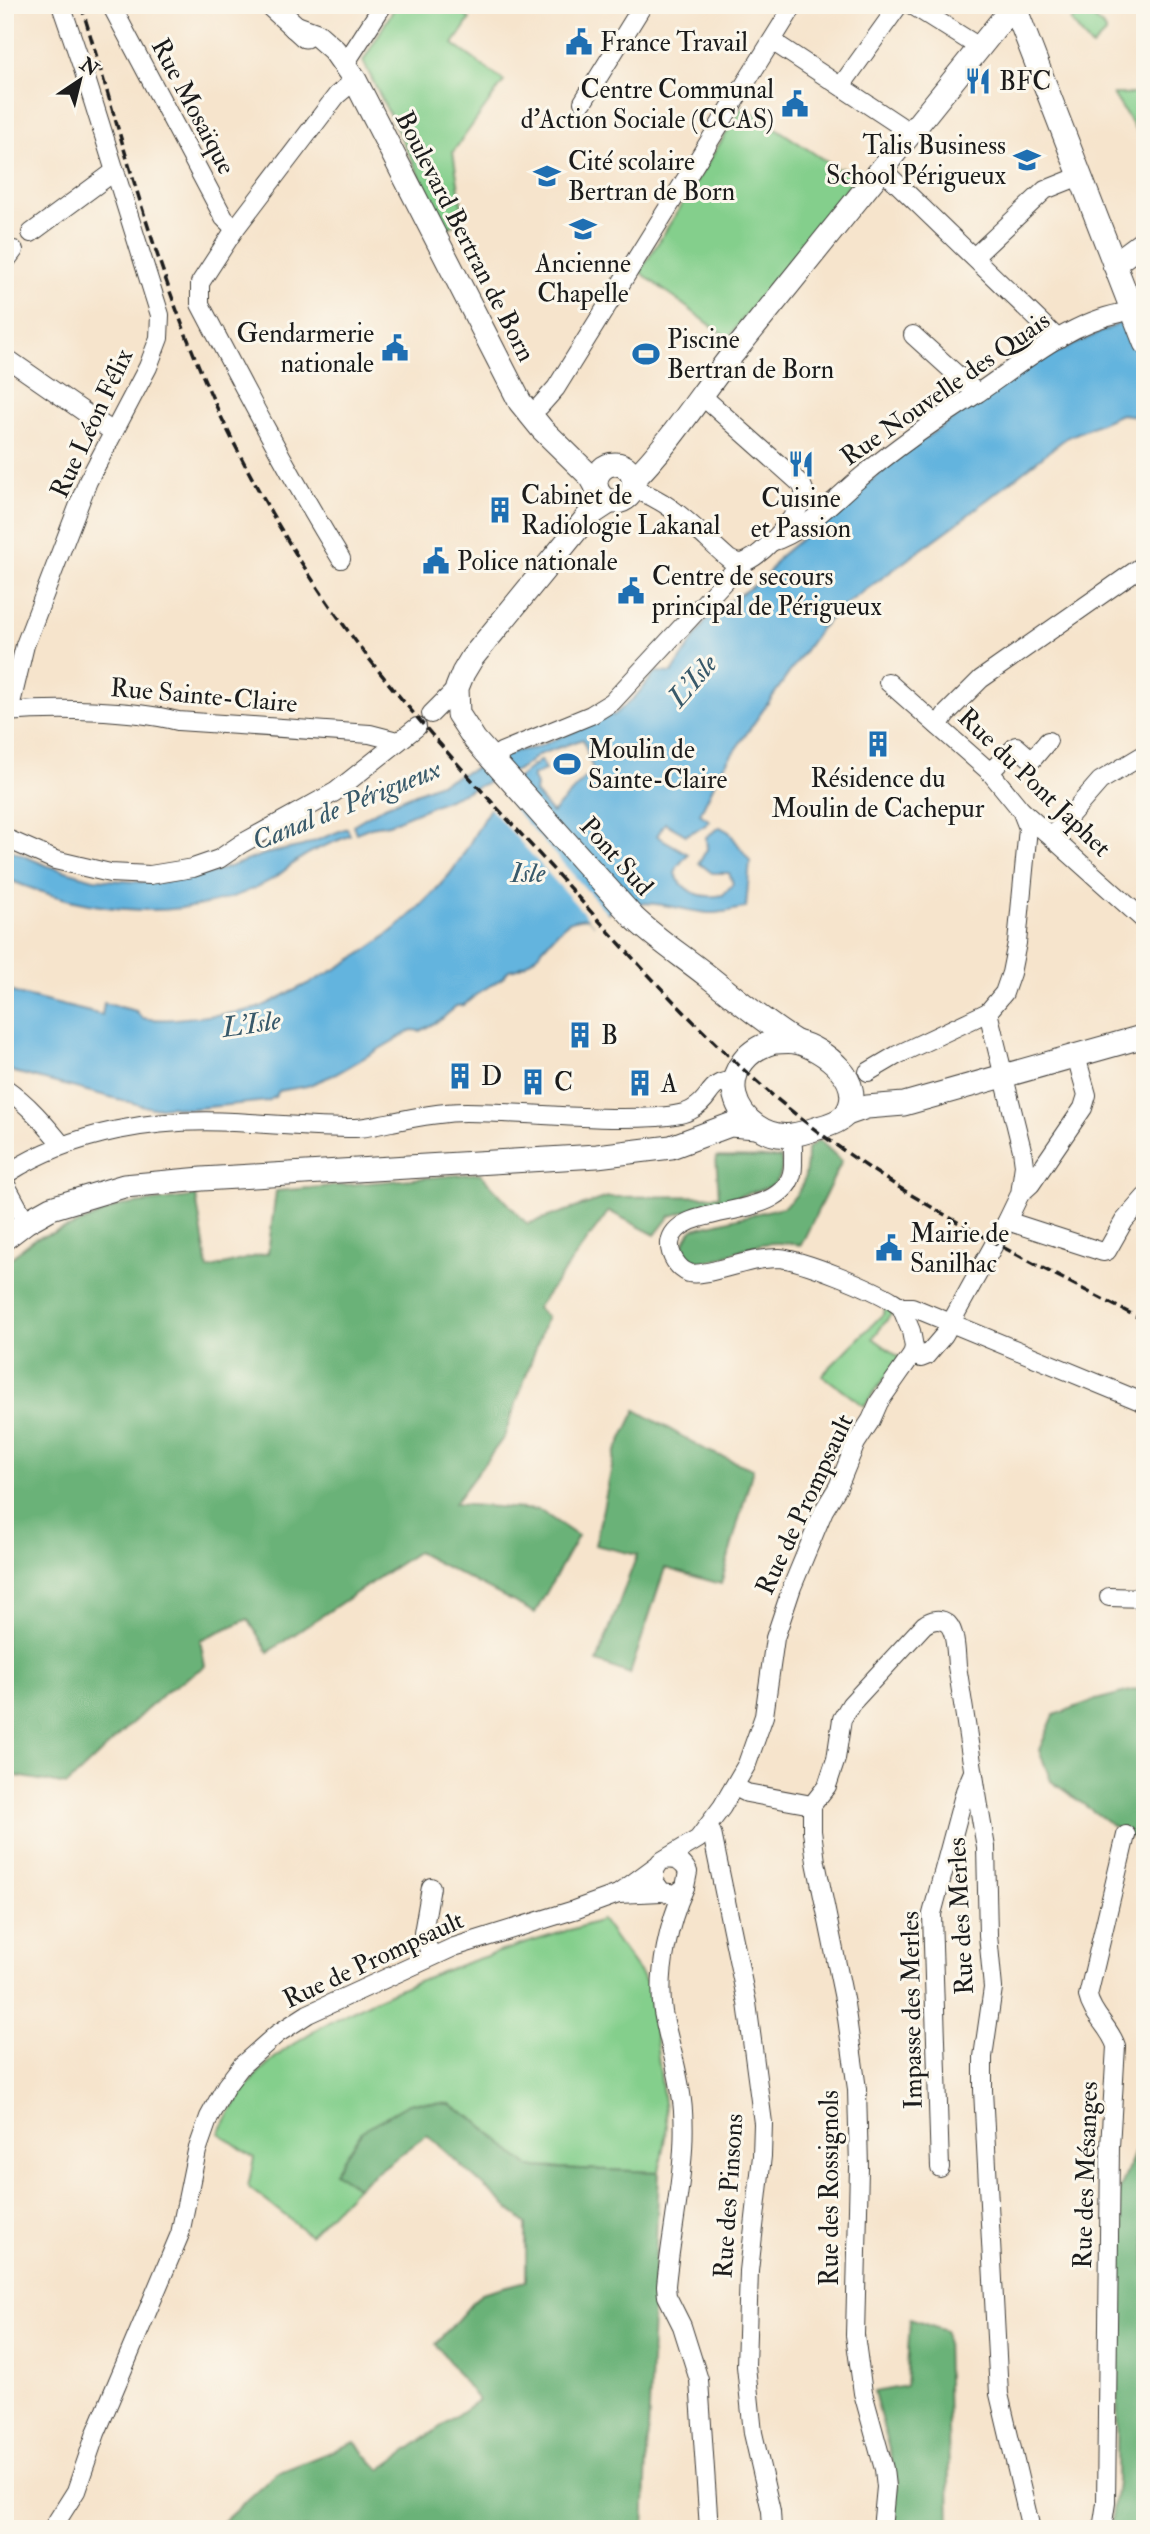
<svg xmlns="http://www.w3.org/2000/svg" width="1150" height="2534" viewBox="0 0 1150 2534" font-family="'IM FELL Double Pica',serif">
	<style>
		.green { fill: #84cf8c; stroke: #507654; stroke-width: 2 }
		.forest { fill: #6bb278; stroke: #44674a; stroke-width: 2 }
		.water { fill: #63b4de; stroke: #40687d; stroke-width: 2 }
		.pier { fill: #f6e4cc }
		.lines { fill: none; stroke-linecap: round; stroke-linejoin: round }
		.minor-casing { stroke: #3d3a36; stroke-width: 20 }
		.major-casing { stroke: #3d3a36; stroke-width: 25 }
		.minor { stroke: #fff; stroke-width: 18 }
		.major { stroke: #fff; stroke-width: 23 }
		.rail { stroke: #1c1c1c; stroke-width: 3.5; stroke-dasharray: 10 5; stroke-linecap: butt }
		.labels { text-anchor: middle; stroke-width: 6; stroke-linejoin: round; paint-order: stroke }
		.poi-label { font-size: 26px; fill: #1c1c1c; stroke: #fbf7ec; text-anchor: start }
		.street-label { font-size: 26px; fill: #1c1c1c; stroke: #fbf7ec }
		.water-label { font-size: 28px; font-style: italic; fill: #38596a; stroke: #fbf7ec }
	</style>
	<rect width="100%" height="100%" fill="#fbf7ec"/>
	<filter id="ink" filterUnits="userSpaceOnUse"><feTurbulence type="fractalNoise" baseFrequency=".0143" numOctaves="2"/><feDisplacementMap in="SourceGraphic" scale="14" xChannelSelector="R" yChannelSelector="G"/><feConvolveMatrix kernelMatrix="1 2 1 2 8 2 1 2 1" color-interpolation-filters="sRGB"/></filter>
	<filter id="wash" filterUnits="userSpaceOnUse"><feTurbulence type="fractalNoise" baseFrequency=".00686" numOctaves="4" result="noise"/><feDisplacementMap in="SourceGraphic" scale="28" xChannelSelector="R" yChannelSelector="G"/><feGaussianBlur stdDeviation="1.57" result="paint"/><feColorMatrix in="noise" values="0 0 0 0 0 0 0 0 0 0 0 0 0 0 0 0 0 1.4 0 .05"/><feComposite in="paint" operator="in"/></filter>
	<g filter="url(#wash)">
		<rect width="100%" height="100%" fill="#f6e4cc"/>
		<g class="green">
			<path d="M396,5H451L470,19L453,44L504,81L453,152L464,220L446,229L363,61Z"/>
			<path d="M1084,8L1106,30V33L1092,47L1071,21Z"/>
			<path d="M1145,85V144L1113,94H1133Z"/>
			<path d="M743,106L839,170L841,168L856,177L728,338L640,272Z"/>
			<path d="M886,1307L892,1313L873,1338L900,1358L864,1406L822,1375L883,1314Z"/>
			<path d="M602,1920L649,1986L667,2126L659,2172L529,2167L478,2122L450,2104L335,2172L357,2187L310,2235L248,2187L254,2158L219,2133C230,2112 244,2087 260,2071C287,2045 317,2028 350,2012C431,1970 514,1947 602,1920Z"/>
		</g>
		<g class="forest">
			<path d="M819,1140L842,1161L801,1245C782,1242 764,1242 746,1248C725,1255 715,1263 693,1261C681,1249 681,1241 693,1229L783,1207C805,1192 807,1174 807,1149Z"/>
			<path d="M716,1157L781,1158C783,1171 781,1179 770,1187L670,1216L655,1235L609,1211L537,1308L547,1317L504,1437L454,1504L539,1510L578,1536L535,1613L417,1552L268,1652L248,1619L200,1640L205,1666L164,1693L67,1785L5,1774V1263L34,1239L76,1225L119,1206L196,1196L208,1269L268,1253L276,1191L480,1173L527,1224L608,1197L719,1196Z"/>
			<path d="M636,1410L708,1451L753,1469L721,1584L665,1568L630,1674L597,1662L637,1555L595,1545L615,1453Z"/>
			<path d="M1145,1687V1844L1122,1832L1051,1781L1039,1750L1054,1715L1092,1701Z"/>
			<path d="M412,2102L450,2104L478,2122L529,2167L659,2172L644,2529H215L277,2473L355,2442L380,2470L478,2400L436,2344L481,2293L526,2281V2224L427,2135L357,2187L334,2172L362,2131Z"/>
			<path d="M1145,2127V2529H1110L1117,2482L1118,2194Z"/>
			<path d="M910,2319L946,2331L950,2529H889L898,2483L874,2392L906,2386Z"/>
		</g>
		<g class="water">
			<path d="M1145,311V417L1121,414L1066,438L955,525L838,610L820,629L721,770L700,814L710,821L703,827L686,835L665,823L657,836L688,854L677,867L675,874C685,893 702,899 723,895L733,884L729,873H712L699,863L707,849L706,837L720,827L729,832L750,861L746,908C734,909 720,914 708,913C665,908 630,889 594,924L588,918C581,919 571,919 566,924C547,939 535,967 509,970L501,979L478,993L464,1005L456,1006L442,1019L420,1031L412,1030L336,1074L307,1086L279,1091L276,1096L268,1101L188,1109L170,1106L152,1108L14,1072L5,1067V989L21,995L102,1015L104,1003L136,1011L142,1018C160,1021 177,1019 195,1017C215,1015 239,1014 258,1008C271,1003 284,995 297,989C359,960 404,928 449,875C466,854 476,829 491,807C505,788 522,773 541,760L545,770L532,776L536,785L535,793L552,813L593,770L583,739L538,755L522,768L389,824L371,827L356,833L353,825L385,806L516,751L535,748L590,724L610,713L613,716L635,697L656,672L672,673L711,613L765,578L779,557L909,449L1033,364Z"/>
			<path d="M347,828L350,835C336,842 319,847 306,855C293,862 283,873 271,880C188,926 88,914 5,878V848L48,866L94,879L156,883L212,873L265,854L303,846Z"/>
		</g>
		<path class="pier" d="M499,792L609,915L596,927L488,806Z"/>
	</g>
	<g filter="url(#ink)">
		<g class="lines">
			<g class="minor-casing">
				<g id="minor">
					<path d="M111,5L224,218L235,229"/>
					<path d="M912,5L979,47"/>
					<path d="M772,41L911,133"/>
					<path d="M345,64L383,5"/>
					<path d="M841,86L899,5"/>
					<path d="M583,102L643,5"/>
					<path d="M882,169L1058,339"/>
					<path d="M31,233L115,171"/>
					<path d="M974,257L1045,190L1080,176"/>
					<path d="M5,262L14,250"/>
					<path d="M913,335L977,393"/>
					<path d="M5,357L113,432"/>
					<path d="M529,414L540,406L556,388L794,5"/>
					<path d="M632,489C670,499 700,534 729,559C734,562 739,564 745,562C766,553 799,514 805,493L802,485L701,395"/>
					<path d="M771,542C803,534 836,498 861,477C898,446 937,419 978,393C1022,363 1068,323 1121,313"/>
					<path d="M341,559C290,476 245,390 200,304V283L235,229L337,95L355,80"/>
					<path d="M888,682L990,772L1021,810L1145,921"/>
					<path d="M5,712C55,708 130,709 178,721L370,734L397,741"/>
					<path d="M9,712L25,645L88,481L148,367L159,338L160,315L83,69L61,5"/>
					<path d="M431,714L457,688"/>
					<path d="M938,726L946,714L981,679L1145,564"/>
					<path d="M501,752L591,715L612,702L732,573L737,563"/>
					<path d="M990,772L1016,746L1032,760L1048,741"/>
					<path d="M1052,836L1100,781L1145,754"/>
					<path d="M5,838L55,860L110,873L150,875L193,868L219,859L241,844L335,792L417,727"/>
					<path d="M868,1072L897,1055L988,1012"/>
					<path d="M5,1088C28,1104 45,1124 62,1145"/>
					<path d="M1020,1194L1031,1184L1083,1108L1087,1095L1076,1056"/>
					<path d="M1007,1221L1103,1252L1107,1251L1124,1221L1145,1197"/>
					<path d="M26,1222L6,1185L5,1178L8,1173C74,1131 156,1118 233,1122C274,1124 314,1128 355,1128C367,1128 380,1124 392,1122C416,1117 441,1112 466,1112C529,1112 593,1121 657,1117C668,1116 684,1115 693,1109C713,1098 707,1081 734,1081"/>
					<path d="M901,1307H912L1145,1403"/>
					<path d="M912,1355L921,1358L926,1356L944,1335L1007,1221L1020,1194L1024,1165L1022,1150L988,1012L1004,993L1011,973L1017,943L1028,828L1021,810"/>
					<path d="M1109,1597L1145,1598"/>
					<path d="M735,1787L747,1793L812,1805"/>
					<path d="M812,1805L827,1786L836,1759L842,1719L851,1704L924,1625C931,1620 940,1617 948,1624C956,1632 956,1655 957,1666C967,1727 975,1787 986,1847L988,1935L993,1988L983,2057V2090L999,2394L1031,2529"/>
					<path d="M812,1805V1831L816,1862L845,2004L857,2089L859,2168L855,2335L863,2393L884,2469L886,2487L882,2529"/>
					<path d="M706,1829L712,1833L747,2003L763,2123L762,2156L749,2271L746,2366L753,2433L771,2511L772,2529"/>
					<path d="M665,1860C676,1858 683,1862 688,1872L685,1887L676,1894L662,1892L654,1881V1871L660,1862L698,1839L722,1807L747,1764L764,1716L775,1638L792,1587L824,1510L838,1487L856,1443L871,1420L879,1402L912,1355L914,1347L911,1331L901,1307L894,1302C872,1288 803,1260 779,1258C772,1258 764,1259 757,1260C741,1262 701,1277 689,1273C678,1269 669,1255 670,1243C676,1198 796,1226 793,1162C793,1153 794,1144 790,1136"/>
					<path d="M685,1887C669,1922 657,1973 663,2012C669,2045 681,2077 683,2111C687,2166 671,2230 666,2286L667,2296L682,2326L699,2380L709,2529"/>
					<path d="M618,1894L662,1892"/>
					<path d="M431,1956L423,1933L431,1887"/>
					<path d="M940,2168L932,1914L965,1791L973,1772"/>
					<path d="M52,2529L76,2491L96,2433L180,2234L197,2151L209,2117L226,2086L242,2065L277,2034L308,2014L454,1947L574,1910L618,1894L656,1866"/>
					<path d="M1102,2529L1106,2503L1110,2147L1116,2046C1110,2027 1092,2015 1088,1996L1126,1835"/>
				</g>
			</g>
			<g class="major-casing">
				<g id="major">
					<path d="M271,5L305,36"/>
					<path d="M1014,5L1145,343"/>
					<path d="M295,27L317,35L334,50L355,80L520,402L542,429L591,477L596,486"/>
					<path d="M1114,264L1145,241"/>
					<circle cx="615" cy="483" r="19"/>
					<path d="M633,480C671,442 698,398 731,356L1014,5"/>
					<path d="M611,501L588,516L472,658L463,673L457,688L458,714L475,740L633,917C657,940 684,957 709,977C738,1000 765,1023 796,1042"/>
					<path d="M774,1042C781,1042 789,1041 796,1042C823,1048 868,1082 846,1114C840,1122 826,1126 818,1128C809,1131 800,1134 792,1135C767,1139 741,1120 735,1096C729,1069 750,1048 774,1042Z"/>
					<path d="M847,1114L867,1107L904,1104L1145,1036"/>
					<path d="M5,1238L26,1222L51,1208L124,1186L202,1179L597,1156L671,1147L730,1125L756,1127"/>
				</g>
			</g>
			<use href="#minor" class="minor"/>
			<use href="#major" class="major"/>
			<path class="rail" d="M81,5C126,150 163,301 231,437C266,508 307,576 354,639C414,719 483,792 550,866C636,962 721,1060 825,1137C925,1211 1035,1264 1145,1321"/>
		</g>
	</g>
	<defs>
		<g id="civic-bare" transform="scale(2.1)"><path d="M-.6-6.5H3V-4.5H.6V-3L4-1V1h2V6H-6V1h2V-1L-.6-3ZM-1.2 2.5V6h2.4V2.5Z" fill="#1f6fb2" stroke="#fbf7ec" stroke-width="2.5" paint-order="stroke"/></g>
		<g id="restaurant-bare" transform="scale(2.1)"><path d="M-5-6h1v4h1v-4h1v4h1v-4h1v5L-1.5 .5V6h-2V.5L-5-1ZM5-6V6H3V1.5H1.5Q1.5-4 5-6Z" fill="#1f6fb2" stroke="#fbf7ec" stroke-width="2.5" paint-order="stroke"/></g>
		<g id="university-bare" transform="scale(2.1)"><path d="M0-5L7-2L0 1L-7-2ZM-4 1L0 2.5L4 1V4Q0 6-4 4Z" fill="#1f6fb2" stroke="#fbf7ec" stroke-width="2.5" paint-order="stroke"/></g>
		<g id="school-bare" transform="scale(2.1)"><path d="M0-5L7-2L0 1L-7-2ZM-4 1L0 2.5L4 1V4Q0 6-4 4Z" fill="#1f6fb2" stroke="#fbf7ec" stroke-width="2.5" paint-order="stroke"/></g>
		<g id="stadium-bare" transform="scale(2.1)"><path d="M0-5a6.5 5 0 1 0 0 10a6.5 5 0 1 0 0-10ZM-3.5-1.8h7v3.6h-7Z" fill="#1f6fb2" stroke="#fbf7ec" stroke-width="2.5" paint-order="stroke"/></g>
		<g id="building-bare" transform="scale(2.1)"><path d="M-4-6H4V6H1V3H-1V6H-4ZM-2.5-4.3h1.7v1.8h-1.7ZM.8-4.3h1.7v1.8H.8ZM-2.5-1h1.7V.8h-1.7ZM.8-1h1.7V.8H.8Z" fill="#1f6fb2" stroke="#fbf7ec" stroke-width="2.5" paint-order="stroke"/></g>
	</defs>
	<g fill-rule="evenodd">
		<use href="#civic-bare" x="579" y="42"/>
		<use href="#restaurant-bare" x="978" y="81"/>
		<use href="#civic-bare" x="795" y="104"/>
		<use href="#university-bare" x="1027" y="160"/>
		<use href="#school-bare" x="547" y="176"/>
		<use href="#school-bare" x="583" y="229"/>
		<use href="#civic-bare" x="395" y="348"/>
		<use href="#stadium-bare" x="646" y="354"/>
		<use href="#restaurant-bare" x="801" y="464"/>
		<use href="#building-bare" x="500" y="510"/>
		<use href="#civic-bare" x="436" y="561"/>
		<use href="#civic-bare" x="631" y="591"/>
		<use href="#building-bare" x="878" y="744"/>
		<use href="#stadium-bare" x="567" y="764"/>
		<use href="#building-bare" x="580" y="1035"/>
		<use href="#building-bare" x="460" y="1076"/>
		<use href="#building-bare" x="533" y="1082"/>
		<use href="#building-bare" x="640" y="1083"/>
		<use href="#civic-bare" x="889" y="1248"/>
	</g>
	<g class="labels">
		<g class="poi-label">
			<text x="600" y="51">France Travail</text>
			<text x="999" y="90">BFC</text>
			<text x="774" y="98" text-anchor="end">Centre Communal<tspan x="774" dy="30">d'Action Sociale (CCAS)</tspan></text>
			<text x="1006" y="154" text-anchor="end">Talis Business<tspan x="1006" dy="30">School Périgueux</tspan></text>
			<text x="568" y="170">Cité scolaire<tspan x="568" dy="30">Bertran de Born</tspan></text>
			<text x="583" y="272" text-anchor="middle">Ancienne<tspan x="583" dy="30">Chapelle</tspan></text>
			<text x="374" y="342" text-anchor="end">Gendarmerie<tspan x="374" dy="30">nationale</tspan></text>
			<text x="667" y="348">Piscine<tspan x="667" dy="30">Bertran de Born</tspan></text>
			<text x="521" y="504">Cabinet de<tspan x="521" dy="30">Radiologie Lakanal</tspan></text>
			<text x="801" y="507" text-anchor="middle">Cuisine<tspan x="801" dy="30">et Passion</tspan></text>
			<text x="457" y="570">Police nationale</text>
			<text x="652" y="585">Centre de secours<tspan x="652" dy="30">principal de Périgueux</tspan></text>
			<text x="588" y="758">Moulin de<tspan x="588" dy="30">Sainte-Claire</tspan></text>
			<text x="878" y="787" text-anchor="middle">Résidence du<tspan x="878" dy="30">Moulin de Cachepur</tspan></text>
			<text x="601" y="1044">B</text>
			<text x="481" y="1085">D</text>
			<text x="554" y="1091">C</text>
			<text x="661" y="1092">A</text>
			<text x="910" y="1242">Mairie de<tspan x="910" dy="30">Sanilhac</tspan></text>
		</g>
		<g class="street-label">
			<text transform="translate(194 106) rotate(62)" y="9">Rue Mosaïque</text>
			<text transform="translate(466 236) rotate(63)" y="9">Boulevard Bertran de Born</text>
			<text transform="translate(945 388) rotate(-35)" y="9">Rue Nouvelle des Quais</text>
			<text transform="translate(91 423) rotate(-65)" y="9">Rue Léon Félix</text>
			<text transform="translate(204 695) rotate(5)" y="9">Rue Sainte-Claire</text>
			<text transform="translate(1035 782) rotate(44)" y="9">Rue du Pont Japhet</text>
			<text transform="translate(617 856) rotate(48)" y="9">Pont Sud</text>
			<text transform="translate(804 1504) rotate(-65)" y="9">Rue de Prompsault</text>
			<text transform="translate(960 1916) rotate(-93)" y="9">Rue des Merles</text>
			<text transform="translate(373 1959) rotate(-25)" y="9">Rue de Prompsault</text>
			<text transform="translate(911 2010) rotate(-91)" y="9">Impasse des Merles</text>
			<text transform="translate(1085 2175) rotate(-88)" y="9">Rue des Mésanges</text>
			<text transform="translate(829 2188) rotate(-90)" y="9">Rue des Rossignols</text>
			<text transform="translate(728 2196) rotate(-86)" y="9">Rue des Pinsons</text>
		</g>
		<g class="water-label">
			<text transform="translate(692 680) rotate(-49)" y="10">L'Isle</text>
			<text transform="translate(346 804) rotate(-22)" y="10">Canal de Périgueux</text>
			<text x="528" y="882">Isle</text>
			<text transform="translate(251 1023) rotate(-8)" y="10">L'Isle</text>
		</g>
	</g>
	<rect width="1150" height="2534" fill="none" stroke="#fbf7ec" stroke-width="28"/>
	<g transform="translate(80 80) rotate(35)" stroke="#fbf7ec" stroke-width="5" paint-order="stroke">
	<path d="M0-5L12 26L0 18L-12 26Z" fill="#1c1c1c"/>
	<text y="-10" font-size="19" font-weight="bold" text-anchor="middle" fill="#1c1c1c">N</text>
	</g>
</svg>
